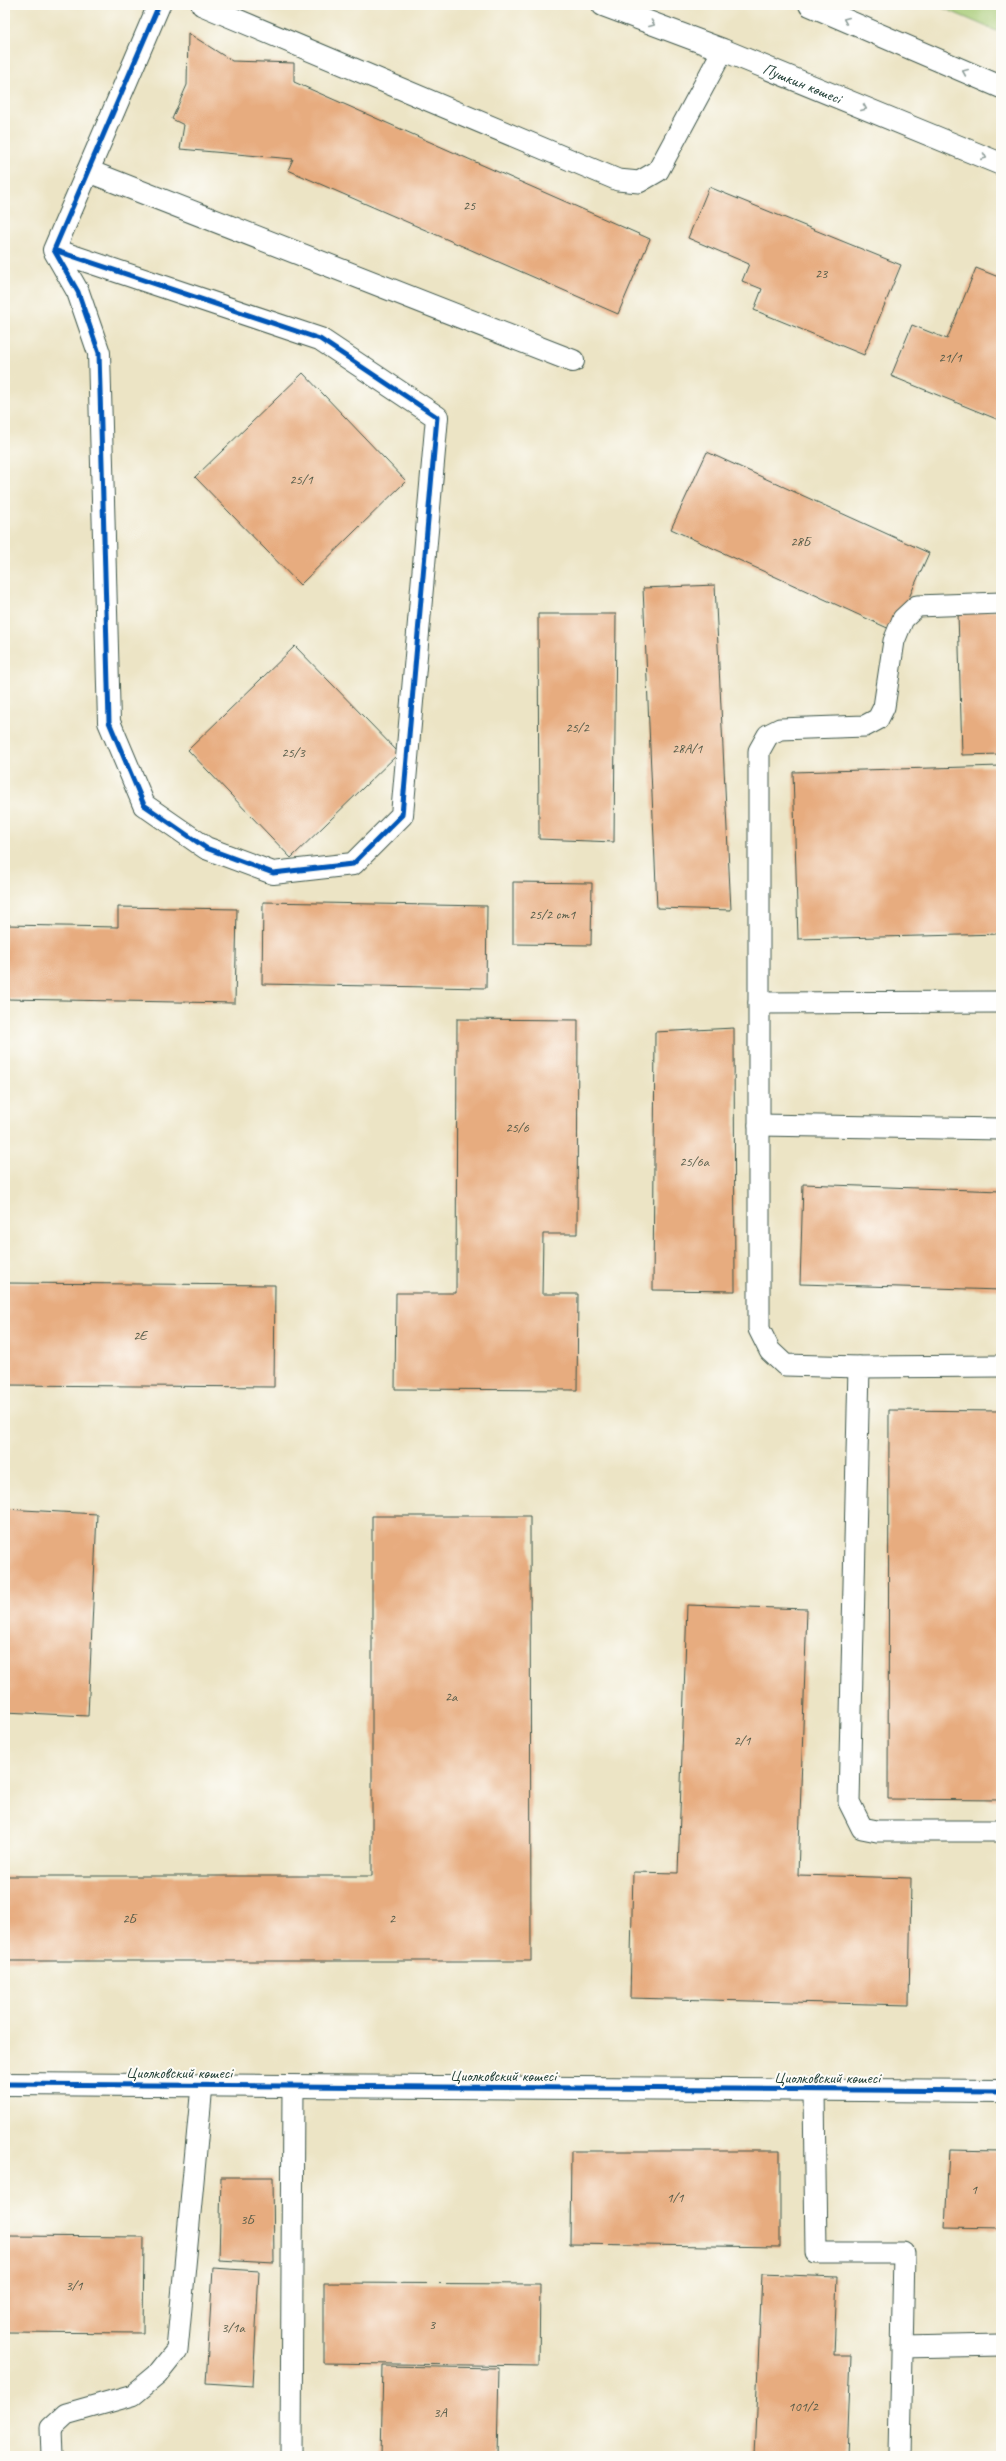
<svg xmlns="http://www.w3.org/2000/svg" width="1006" height="2461" viewBox="0 0 1006 2461" font-family="Caveat,sans-serif">
	<style>
		.green { fill: #a4c972; stroke: #628353 }
		.building { fill: #e7ac7f }
		.lines { fill: none; stroke-linecap: round; stroke-linejoin: round }
		.service-casing { stroke: #3e564a; stroke-width: 23 }
		.minor-casing { stroke: #3e564a; stroke-width: 24 }
		.tertiary-casing { stroke: #3e564a; stroke-width: 24 }
		.secondary-casing { stroke: #3e564a; stroke-width: 24 }
		.service { stroke: #fff; stroke-width: 21 }
		.minor { stroke: #fff; stroke-width: 22 }
		.tertiary { stroke: #fff; stroke-width: 22 }
		.secondary { stroke: #fff; stroke-width: 22 }
		.cycleway-casing { stroke: #fdfcf7; stroke-width: 8 }
		.cycleway { stroke: #0057b8; stroke-width: 5 }
		.oneway { stroke: #8f9e9a }
		.labels { text-anchor: middle; stroke-width: 4; stroke-linejoin: round; paint-order: stroke }
		.number-label { font-size: 14px; fill: #515947 }
		.street-label { font-size: 16px; fill: #1f3d34; stroke: #fdfcf7 }
	</style>
	<rect width="100%" height="100%" fill="#fdfcf7"/>
	<filter id="ink" filterUnits="userSpaceOnUse"><feTurbulence type="fractalNoise" baseFrequency=".025" numOctaves="2"/><feDisplacementMap in="SourceGraphic" scale="8" xChannelSelector="R" yChannelSelector="G"/><feConvolveMatrix kernelMatrix="1 2 1 2 8 2 1 2 1" color-interpolation-filters="sRGB"/></filter>
	<filter id="wash" filterUnits="userSpaceOnUse"><feTurbulence type="fractalNoise" baseFrequency=".012" numOctaves="4" result="noise"/><feDisplacementMap in="SourceGraphic" scale="16" xChannelSelector="R" yChannelSelector="G"/><feGaussianBlur stdDeviation="0.9" result="paint"/><feColorMatrix in="noise" values="0 0 0 0 0 0 0 0 0 0 0 0 0 0 0 0 0 1.4 0 .05"/><feComposite in="paint" operator="in"/></filter>
	<g filter="url(#wash)">
		<rect width="100%" height="100%" fill="#ece4c5"/>
		<path class="green" d="M936,5H1001V33Z"/>
		<g id="blocks">
			<g class="building">
				<path d="M188,33L232,61L294,63V82L650,239L618,314L288,170L293,159L180,149L184,125L172,119L187,85Z"/>
				<path d="M709,187L901,265L864,355L754,310L762,289L742,281L749,264L688,238Z"/>
				<path d="M976,268L1001,278V415L999,420L891,376L912,325L947,339Z"/>
				<path d="M303,373L406,481L300,585L195,477Z"/>
				<path d="M707,452L929,553L894,631L671,529Z"/>
				<path d="M715,585L731,910L657,908L643,588Z"/>
				<path d="M1001,611V754L962,755L958,612Z"/>
				<path d="M538,614H616L614,842L539,839Z"/>
				<path d="M295,646L399,753L291,858L188,750Z"/>
				<path d="M1001,766V934L798,939L793,772Z"/>
				<path d="M513,882L592,883L591,945L513,944Z"/>
				<path d="M263,902L487,906L486,988L262,984Z"/>
				<path d="M118,907L237,909L235,1003L5,999V925L118,927Z"/>
				<path d="M457,1019L578,1020L577,1234H543L542,1294H578L577,1390L395,1389L396,1293H456Z"/>
				<path d="M734,1028L735,1291L653,1290L655,1032Z"/>
				<path d="M803,1184L1001,1191V1290L800,1284Z"/>
				<path d="M5,1283L275,1285L274,1387L5,1385Z"/>
				<path d="M889,1410L1001,1411V1800L888,1799Z"/>
				<path d="M5,1509L97,1514L88,1716L5,1712Z"/>
				<path d="M372,1516H530L531,1961H5V1876H372Z"/>
				<path d="M687,1605L807,1609L798,1875L911,1878L909,2005L630,1998L633,1872L678,1873Z"/>
				<path d="M949,2150L1001,2151V2229L945,2228Z"/>
				<path d="M571,2151H780V2247L570,2244Z"/>
				<path d="M221,2177H273L274,2263L219,2260Z"/>
				<path d="M5,2236L144,2237L143,2333L5,2332Z"/>
				<path d="M213,2268L259,2271L253,2386L206,2383Z"/>
				<path d="M762,2274L837,2277L834,2355H851L847,2456H754Z"/>
				<path d="M324,2283L540,2284L539,2366L324,2363Z"/>
				<path d="M383,2366L499,2368L497,2456H381Z"/>
			</g>
		</g>
	</g>
	<g filter="url(#ink)">
		<use href="#blocks" fill-opacity="0" stroke="#3e564a" stroke-width="1"/>
		<g class="lines">
			<g class="service-casing">
				<g id="service">
					<path d="M202,5L618,180L639,182L658,171L723,50"/>
					<path d="M759,1003L1001,1002"/>
					<path d="M759,1125L1001,1129"/>
					<path d="M1001,1366L859,1367L849,1802L862,1828L877,1831H1001"/>
					<path d="M859,1367L785,1365L770,1351L759,1329V751L768,735L780,729L865,726L878,719L884,707L894,641L903,619L917,606L1001,603"/>
					<path d="M814,2090L816,2253H904L900,2456"/>
					<path d="M902,2347L1001,2345"/>
					<path d="M52,2456L51,2428L66,2414L133,2395L157,2375L177,2350L202,2086"/>
					<path d="M291,2456L293,2086"/>
				</g>
			</g>
			<g class="minor-casing">
				<g id="minor">
					<path d="M88,171L573,361"/>
					<path d="M54,250L320,339L437,417L402,815L353,864L273,873L206,848L144,805L109,722L99,353L78,292L54,250L159,5"/>
				</g>
			</g>
			<g class="tertiary-casing">
				<path id="tertiary" d="M5,2084L1001,2091"/>
			</g>
			<g class="secondary-casing">
				<g id="secondary">
					<path id="s1" d="M603,5L723,50L1001,164"/>
					<path d="M810,5L1001,87"/>
				</g>
			</g>
			<use href="#service" class="service"/>
			<use href="#minor" class="minor"/>
			<use href="#tertiary" class="tertiary"/>
			<use href="#secondary" class="secondary"/>
			<g class="cycleway-casing">
				<g id="cycleway">
					<path d="M54,250L320,339L437,417L402,815L353,864L273,873L206,848L144,805L109,722L99,353L78,292L54,250L159,5"/>
					<path d="M5,2084L1001,2091"/>
				</g>
			</g>
			<use href="#cycleway" class="cycleway"/>
		</g>
		<defs><path id="oneway-chevron" d="M-2-3.5L2.5 0L-2 3.5" fill="none" stroke-width="1.6" stroke-linecap="round" stroke-linejoin="round"/></defs>
		<g class="oneway">
			<use href="#oneway-chevron" transform="translate(846 20) rotate(-157)"/>
			<use href="#oneway-chevron" transform="translate(652 24) rotate(21)"/>
			<use href="#oneway-chevron" transform="translate(965 72) rotate(-157)"/>
			<use href="#oneway-chevron" transform="translate(864 108) rotate(22)"/>
			<use href="#oneway-chevron" transform="translate(984 157) rotate(22)"/>
		</g>
	</g>
	<g class="labels">
		<g class="number-label">
			<text x="469" y="210">25</text>
			<text x="821" y="278">23</text>
			<text x="950" y="362">21/1</text>
			<text x="301" y="484">25/1</text>
			<text x="800" y="546">28Б</text>
			<text x="577" y="732">25/2</text>
			<text x="687" y="753">28А/1</text>
			<text x="293" y="757">25/3</text>
			<text x="552" y="919">25/2 ст1</text>
			<text x="517" y="1132">25/6</text>
			<text x="694" y="1166">25/6а</text>
			<text x="140" y="1340">2Е</text>
			<text x="451" y="1701">2а</text>
			<text x="742" y="1745">2/1</text>
			<text x="129" y="1923">2Б</text>
			<text x="392" y="1923">2</text>
			<text x="974" y="2194">1</text>
			<text x="675" y="2202">1/1</text>
			<text x="247" y="2224">3Б</text>
			<text x="74" y="2290">3/1</text>
			<text x="432" y="2329">3</text>
			<text x="233" y="2332">3/1а</text>
			<text x="803" y="2411">101/2</text>
			<text x="440" y="2417">3А</text>
		</g>
		<g class="street-label">
			<text dy="6" stroke="none"><textPath href="#s1" startOffset="214">Пушкин көшесі</textPath></text>
			<text x="179" y="2078">Циолковский көшесі</text>
			<text x="503" y="2081">Циолковский көшесі</text>
			<text x="827" y="2083">Циолковский көшесі</text>
		</g>
	</g>
	<rect width="1006" height="2461" fill="none" stroke="#fdfcf7" stroke-width="20"/>
</svg>
